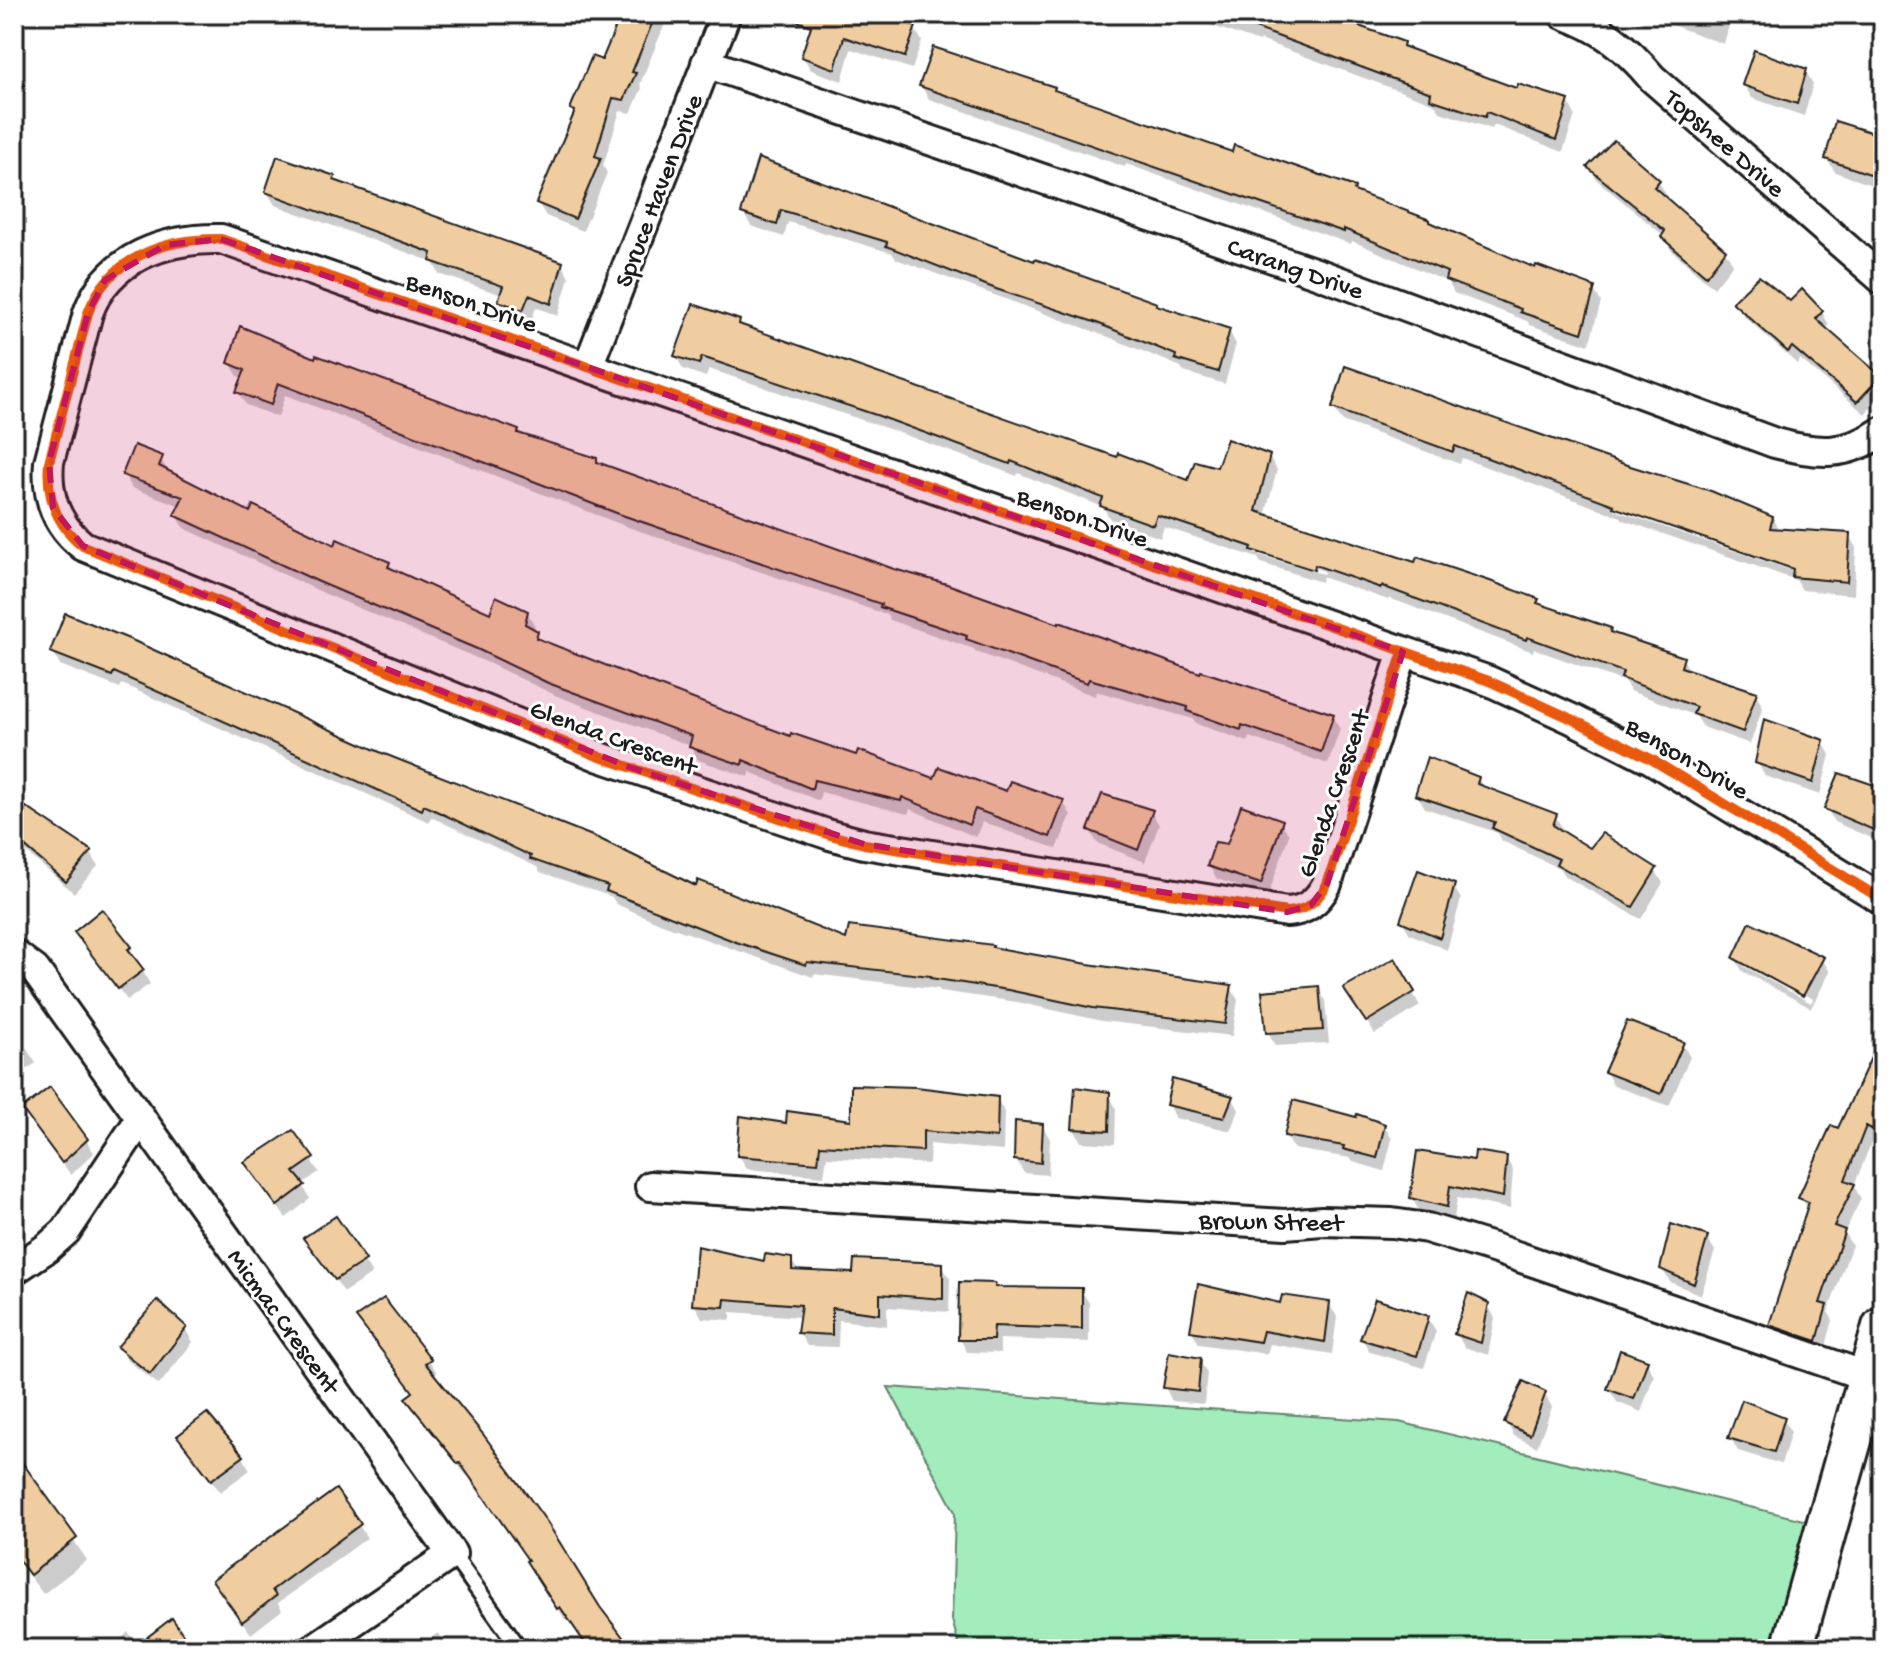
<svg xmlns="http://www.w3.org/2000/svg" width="1897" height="1663" viewBox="0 0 1897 1663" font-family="'Gochi Hand',sans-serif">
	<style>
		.green { fill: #a3ecbb; stroke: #60846c; stroke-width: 2 }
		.shadow { fill: #0003; fill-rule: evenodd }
		.building { fill: #f0cda1; stroke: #1c1c1c; stroke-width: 2 }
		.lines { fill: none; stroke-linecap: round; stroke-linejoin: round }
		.service-casing { stroke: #1c1c1c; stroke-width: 20 }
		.minor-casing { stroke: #1c1c1c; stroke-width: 34 }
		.secondary-casing { stroke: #1c1c1c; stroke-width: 46 }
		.service { stroke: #fff; stroke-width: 14 }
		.minor { stroke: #fff; stroke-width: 28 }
		.secondary { stroke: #fff; stroke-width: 40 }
		.cycleway-casing { stroke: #fff; stroke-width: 15 }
		.cycleway { stroke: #e8590c; stroke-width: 10 }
		.marked { fill: #c2185b; fill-opacity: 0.2; stroke: #c2185b; stroke-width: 6; stroke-dasharray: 16 10; stroke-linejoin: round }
		.labels { text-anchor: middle; stroke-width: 6; stroke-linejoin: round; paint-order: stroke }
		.street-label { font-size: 26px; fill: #1c1c1c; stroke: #fff }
	</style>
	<rect width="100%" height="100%" fill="#fff"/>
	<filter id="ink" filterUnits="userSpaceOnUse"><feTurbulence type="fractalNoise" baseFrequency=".0125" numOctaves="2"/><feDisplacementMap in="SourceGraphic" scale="16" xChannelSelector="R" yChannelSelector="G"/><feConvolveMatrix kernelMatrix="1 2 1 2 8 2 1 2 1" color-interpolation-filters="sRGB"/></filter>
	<g filter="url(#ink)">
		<path class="green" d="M888,1387L1399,1422L1828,1526L1797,1649H1696L1659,1636L1640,1649H960L952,1620L955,1512Z"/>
		<g class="shadow">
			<path d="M623,14H669L640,84L642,88L631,113L620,111L603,166L607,173L583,231L546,216L538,203L576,115L572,109L603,63Z"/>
			<path d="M817,14H874L914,27L922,41L912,69L851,49L842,81L811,70L803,57Z"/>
			<path d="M1164,14H1322L1403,43L1407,50L1517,91L1568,101L1575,115L1563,152L1494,125L1492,129L1440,112L1435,104L1260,40L1259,42L1187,17L1186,21Z"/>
			<path d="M1657,14H1732L1724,44L1661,21Z"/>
			<path d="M1883,39V55L1878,47Z"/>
			<path d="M1805,70L1813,84L1804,116L1752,98L1744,85Z"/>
			<path d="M921,86L1054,89L1056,93L1233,155L1354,188L1357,195L1536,271L1593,288L1601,302L1589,345L1530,325L1527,321L1454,293L1448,282L1352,241L1351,244L1126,164L1125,167L929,99Z"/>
			<path d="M1883,138V189L1835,172L1827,159Z"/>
			<path d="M759,161L1035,264L1229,331L1236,344L1225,384L1184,372L1181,367L1106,336L896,259L892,253L788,222L784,237L751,226L743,213Z"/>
			<path d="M1590,167L1658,181L1666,194L1663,197L1725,251L1733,264L1714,288L1671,250L1664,236L1597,180Z"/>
			<path d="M334,177L337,183L562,263L569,277L558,316L536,307L531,322L508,314L500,301L502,295L439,274L433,262L275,205L267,192Z"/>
			<path d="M1735,302L1791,304L1822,312L1829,325L1825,330L1879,377L1883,384V394L1865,414L1800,359L1797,364L1743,315Z"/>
			<path d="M739,322L742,328L1189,482L1219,469L1269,457L1277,470L1265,516L1537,601L1540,606L1610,630L1613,636L1682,658L1691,673L1756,694L1763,707L1750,744L1703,727L1696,716L1630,691L1625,682L1534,649L1533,652L1389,598L1388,600L1322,577L1321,582L1261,563L1258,558L1164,527L1160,538L1110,519L1103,507L1018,473L1017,476L889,429L709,369L706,377L683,369L676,356ZM1253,549L1324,571L1323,574L1253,553Z"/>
			<path d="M316,360L517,432L520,435L596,460L599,465L893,570L1201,675L1332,716L1340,729L1328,764L1249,737L1248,742L1197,724L1193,719L1096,691L1095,696L976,652L974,649L890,620L888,615L628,527L285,395L278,417L246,405L238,392L243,379L238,376L230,363Z"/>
			<path d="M1334,408L1772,518L1779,530L1849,535L1856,548L1854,595L1802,590L1796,580L1623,520L1621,517L1462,458L1460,464L1342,421ZM1614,505L1803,570L1802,574L1614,510Z"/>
			<path d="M161,458L168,473L251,515L336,548L389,563L394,572L491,615L527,612L535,626L533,631L542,643L791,738L935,780L1063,802L1071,815L1057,849L982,822L976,837L910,809L908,814L821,792L819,801L750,772L749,777L698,760L691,746L557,696L486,662L328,595L184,528L177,515L181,506L132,488L125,475ZM524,618H528L524,635Z"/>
			<path d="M52,651L381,754L697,888L848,941L993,949L1230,986L1238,1000L1232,1036L1102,1021L1017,1002L940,991L939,989L814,974L813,977L662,924L616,904L612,897L540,872L537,867L431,817L429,822L122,684L120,688L60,665Z"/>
			<path d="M1823,742L1830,755L1820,795L1765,776L1757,762Z"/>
			<path d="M1478,778L1484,789L1555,816L1563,829L1562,833L1590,851L1655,870L1663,883L1641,919L1566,877L1561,869L1502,841L1498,833L1425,808L1417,794Z"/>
			<path d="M1883,791V843L1834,822L1827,808Z"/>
			<path d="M14,801L34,810L38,818L91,853L98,866L74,893L25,851L19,861L14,858Z"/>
			<path d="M1151,811L1159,825L1145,862L1097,843L1090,830Z"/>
			<path d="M1281,822L1289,835L1268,896L1217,879L1209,866L1229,846Z"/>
			<path d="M1453,886L1461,899L1447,950L1410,934L1402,921Z"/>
			<path d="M76,932L130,948L150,984L127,1000Z"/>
			<path d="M1735,958L1822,959L1830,972L1811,1008L1742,971ZM1743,961L1813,999L1811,1003L1743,966Z"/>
			<path d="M1395,960L1420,1006L1375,1034L1353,1001Z"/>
			<path d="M1318,988L1325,1001L1329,1043L1275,1046L1268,1032Z"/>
			<path d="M1883,995V1035L1878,1033L1870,1020Z"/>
			<path d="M14,1030L36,1063L14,1078Z"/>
			<path d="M1883,1036V1143L1873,1138L1854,1186L1861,1199L1844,1233L1852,1245L1828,1312L1833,1320L1824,1353L1779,1338L1771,1324L1809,1211L1801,1197L1839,1131Z"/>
			<path d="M1682,1044L1690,1057L1669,1106L1613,1085L1606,1072Z"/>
			<path d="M1109,1094L1116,1108L1115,1144L1081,1142L1074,1129Z"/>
			<path d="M1232,1097L1239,1110L1231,1131L1175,1118L1168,1105Z"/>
			<path d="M997,1098L1004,1112L1003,1151L930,1144L929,1164L827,1157L824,1176L747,1169L739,1155L788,1126L854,1123Z"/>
			<path d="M32,1123L86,1140L94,1153L71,1175Z"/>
			<path d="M1042,1125L1050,1139L1048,1175L1024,1173L1016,1160Z"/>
			<path d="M1384,1126L1392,1139L1384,1171L1353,1162L1350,1158L1294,1149L1286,1136Z"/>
			<path d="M292,1133L319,1172L302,1184L310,1199L286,1218L254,1176Z"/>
			<path d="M1506,1157L1513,1171L1510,1209L1457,1198L1454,1219L1419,1211L1412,1198L1475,1162Z"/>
			<path d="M1707,1238L1715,1251L1701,1295L1670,1282L1662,1269Z"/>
			<path d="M306,1239L364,1261L372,1274L344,1292Z"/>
			<path d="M14,1240L25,1258L14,1264Z"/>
			<path d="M791,1260L799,1272L854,1275L942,1265L950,1279L949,1312L887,1307V1326L839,1320L838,1347L807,1346L799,1333L801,1317L731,1312V1320L702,1318L694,1304L766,1263Z"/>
			<path d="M994,1285L996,1289L1081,1290L1089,1303V1342L1000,1339V1353L967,1352L960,1339Z"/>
			<path d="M1329,1304L1337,1317L1332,1354L1270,1344L1267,1354L1199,1344L1192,1331L1282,1305Z"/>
			<path d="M1488,1305L1495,1318L1488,1355L1464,1347L1457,1334Z"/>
			<path d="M359,1318L429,1360L437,1373L433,1376L629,1649H590L569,1619L566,1621L530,1561L469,1475L467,1476L415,1411L407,1398L414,1394Z"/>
			<path d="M1428,1318L1436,1331L1424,1368L1370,1352L1362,1339Z"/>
			<path d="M185,1329L193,1342L159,1385L127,1360L119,1347Z"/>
			<path d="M1199,1360L1207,1373L1204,1404L1172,1401L1165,1387Z"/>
			<path d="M1646,1362L1654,1375L1641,1412L1617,1402L1609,1389Z"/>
			<path d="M1544,1393L1552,1407L1537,1447L1514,1436L1507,1423Z"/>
			<path d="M207,1416L243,1457L250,1470L220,1492L180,1437Z"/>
			<path d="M1783,1419L1791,1432L1781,1464L1738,1451L1730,1437Z"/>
			<path d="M22,1466L87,1560L43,1594L14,1556V1472Z"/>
			<path d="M359,1525L367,1538L278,1603L282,1610L251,1634L222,1594Z"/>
			<path d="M128,1632L139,1646L191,1649H111Z"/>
			<path d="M438,1633L450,1649H416Z"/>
		</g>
		<g class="building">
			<path d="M621,14H656L632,72L636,73L624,100L613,98L595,156L601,158L575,219L536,203L575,111L570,109L592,56L602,60Z"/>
			<path d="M790,14H881L916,26L905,57L844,37L835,69L801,57L811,26L789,18Z"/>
			<path d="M1223,14H1325L1404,42L1403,46L1516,88L1518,84L1569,100L1556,140L1487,112L1485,117L1430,99L1431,93L1223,16Z"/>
			<path d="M933,47L1055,87L1054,90L1232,152L1234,145L1355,187L1354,191L1430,220V222L1535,268L1536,265L1595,287L1582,333L1520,312L1521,309L1445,280L1447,272L1344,229V232L919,86Z"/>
			<path d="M1754,50L1807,69L1797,104L1742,85Z"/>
			<path d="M1835,121L1883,136V156L1876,176L1825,159Z"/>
			<path d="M1614,140L1660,180L1654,187L1726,250L1706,276L1661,237L1665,231L1587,167Z"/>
			<path d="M277,156L335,176L334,180L563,262L551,304L529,295L523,310L498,301L503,286L430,261L432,253L265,192Z"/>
			<path d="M758,158L1034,261L1035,259L1157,303L1156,305L1230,329L1218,372L1175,359L1176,355L1097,323L996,289L886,246L887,242L781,210L777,225L741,213Z"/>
			<path d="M1759,276L1790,301L1802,289L1823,311L1816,319L1881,376L1857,402L1792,347L1788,352L1732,302Z"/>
			<path d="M693,304L740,320L739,324L826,355L1117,457L1118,453L1188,480L1195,461L1217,467L1227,439L1270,455L1256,511L1415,562L1417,557L1490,581L1539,599L1537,603L1611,628L1610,632L1684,657L1681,667L1757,692L1743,732L1693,714L1696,707L1621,678L1623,672L1527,637L1526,640L1382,586L1381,588L1315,565L1314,570L1251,550L1252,547L1157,515L1153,525L1100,506L1103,498L1011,461L1010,464L879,416L702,357L699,364L674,356Z"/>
			<path d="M240,326L315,358L316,355L519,430L518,433L597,458V462L894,569L947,584L1059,624V622L1200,673L1201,671L1334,714L1321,752L1242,725L1241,730L1187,711L1188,707L1089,679L1087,683L966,639L967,636L880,607L881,604L619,514L278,383L271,405L236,392L245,370L228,363Z"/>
			<path d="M1345,366L1627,465L1711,491L1773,517L1770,528L1850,533L1847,582L1792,577L1793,569L1613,507L1614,505L1455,446L1453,452L1332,408Z"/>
			<path d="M134,445L163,456L159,466L250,512L253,505L335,545L337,539L390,562L388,567L490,613L496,596L528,611L525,624L538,631L536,638L628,674L790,736L791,733L856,755L858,750L934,778L939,767L1006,791L1010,781L1064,800L1050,837L975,809L969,825L902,797L901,801L814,780L812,789L743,760L742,765L689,747L692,736L548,683L477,649L319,582L174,515L183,497L122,475Z"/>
			<path d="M65,613L134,641L382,753L600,839L696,886L698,880L846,939L849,926L993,945L992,947L1088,964L1232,985L1225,1024L1093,1008L1008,990L930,978L931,976L807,962L806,965L736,942L606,891L608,886L530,859L531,856L424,805L422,810L114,672L112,676L50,652Z"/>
			<path d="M1764,719L1824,740L1813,783L1755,763Z"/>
			<path d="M1427,757L1479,777L1477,784L1557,814L1553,825L1590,848L1602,833L1657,868L1633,907L1556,864L1559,859L1492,828L1495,822L1415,795Z"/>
			<path d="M1839,773L1883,788V811L1876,831L1824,809Z"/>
			<path d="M1102,794L1153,810L1138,850L1088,830Z"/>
			<path d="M14,799L92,851L66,882L14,837Z"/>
			<path d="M1241,805L1283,820L1261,884L1207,866L1215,842L1227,844Z"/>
			<path d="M1418,870L1455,884L1440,938L1400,921Z"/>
			<path d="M102,909L132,947L128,949L144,970L118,989L74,932Z"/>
			<path d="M1750,922L1824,957L1803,996L1733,958Z"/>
			<path d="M1395,958L1415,992L1366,1022L1343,988Z"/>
			<path d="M1319,986L1323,1030L1266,1033L1262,991Z"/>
			<path d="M1627,1021L1684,1042L1661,1094L1604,1072Z"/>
			<path d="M1883,1032V1135L1866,1126L1845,1180L1855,1184L1834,1226L1845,1230L1820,1303L1827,1305L1817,1341L1769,1325L1809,1202L1798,1198L1831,1125L1838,1128Z"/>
			<path d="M1172,1079L1233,1096L1224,1118L1166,1105Z"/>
			<path d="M851,1085L916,1087L998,1097L997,1138L923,1131V1151L820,1145L818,1163L737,1156L740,1116L786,1123L787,1111L851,1120Z"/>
			<path d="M50,1087L88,1139L62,1163L22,1109Z"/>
			<path d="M1075,1087L1110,1092L1109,1131L1072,1129Z"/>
			<path d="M1293,1100L1356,1117L1357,1114L1385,1124L1377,1158L1343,1149L1344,1146L1284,1136Z"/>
			<path d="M1015,1121L1043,1124L1041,1163L1014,1160Z"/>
			<path d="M293,1130L314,1158L294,1172L305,1185L277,1206L244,1162Z"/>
			<path d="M1417,1151L1474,1160L1475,1151L1507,1156L1503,1197L1450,1186L1447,1207L1410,1198Z"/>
			<path d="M336,1216L366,1260L335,1280L303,1238Z"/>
			<path d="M1671,1224L1708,1236L1694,1284L1660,1269Z"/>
			<path d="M697,1246L764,1261L765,1254L792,1258V1270L853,1273L854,1259L943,1263V1299L880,1294V1314L832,1308V1335L797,1333L801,1305L725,1299L724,1307L692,1305Z"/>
			<path d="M959,1282L995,1283V1287L1082,1288V1329L994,1326L993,1340H958Z"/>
			<path d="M1198,1284L1280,1303L1282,1295L1330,1302L1325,1342L1263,1331L1260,1342L1190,1331Z"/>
			<path d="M1468,1293L1489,1303L1481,1343L1454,1334Z"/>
			<path d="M384,1298L431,1359L425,1363L483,1434L547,1522L600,1607L632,1649H589L560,1607L557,1609L526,1561L528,1560L460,1463L458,1464L405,1398L413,1392L356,1317Z"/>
			<path d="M1375,1299L1429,1316L1417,1356L1360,1339Z"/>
			<path d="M157,1300L187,1327L150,1374L117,1347Z"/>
			<path d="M1620,1350L1648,1360L1634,1399L1607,1389Z"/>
			<path d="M1169,1352L1201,1358L1198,1392L1163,1388Z"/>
			<path d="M1523,1381L1546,1392L1530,1435L1504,1423Z"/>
			<path d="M1742,1400L1785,1417L1774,1452L1728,1438Z"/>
			<path d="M207,1413L244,1456L211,1480L177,1436Z"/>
			<path d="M14,1451L77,1538L30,1575L14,1554Z"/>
			<path d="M336,1489L361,1524L272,1590L276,1596L242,1622L212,1580Z"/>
			<path d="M172,1618L193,1649H132Z"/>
		</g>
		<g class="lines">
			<g class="service-casing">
				<path id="service" d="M452,1554L520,1649"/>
			</g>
			<g class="minor-casing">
				<g id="minor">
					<path d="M1563,14C1602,28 1625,46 1652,78L1883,280"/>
					<path d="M706,63L1322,275L1775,443C1817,454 1846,457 1883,431"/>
					<path d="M588,366L726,14"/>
					<path d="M1403,652L1327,884C1318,901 1306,911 1287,912L864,844L830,835L600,757L83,546C56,525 46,496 49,462L88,313C108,257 166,238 221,239L1489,681L1572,719L1651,759L1883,900"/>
					<path d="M14,954L35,970L452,1554L313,1649"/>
					<path d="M650,1186L1285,1224L1322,1221L1392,1223L1427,1228L1493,1248L1869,1377"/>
					<path d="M14,1270L47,1248L66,1231L141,1118"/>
				</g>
			</g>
			<g class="secondary-casing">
				<path id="secondary" d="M1792,1649L1883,1327"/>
			</g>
			<use href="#service" class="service"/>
			<use href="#minor" class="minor"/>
			<use href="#secondary" class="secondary"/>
			<g class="cycleway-casing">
				<path id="cycleway" d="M1403,652L1327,884C1318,901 1306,911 1287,912L864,844L830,835L600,757L83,546C56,525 46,496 49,462L88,313C108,257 166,238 221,239L1489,681L1572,719L1651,759L1883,900"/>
			</g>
			<use href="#cycleway" class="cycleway"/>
		</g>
	</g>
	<path class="marked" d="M221,239L1403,652L1327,884L1311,905L1287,912L864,844L629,767L83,546L53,508L49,462L88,313L105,280L165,245Z"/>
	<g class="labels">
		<g class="street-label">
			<text transform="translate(1726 142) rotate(41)" y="9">Topshee Drive</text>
			<text transform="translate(657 190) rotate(-69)" y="9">Spruce Haven Drive</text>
			<text transform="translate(1296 267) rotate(19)" y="9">Carang Drive</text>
			<text transform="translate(472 301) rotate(19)" y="9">Benson Drive</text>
			<text transform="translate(1083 516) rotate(19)" y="9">Benson Drive</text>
			<text transform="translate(614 736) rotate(20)" y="9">Glenda Crescent</text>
			<text transform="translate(1688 757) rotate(30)" y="9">Benson Drive</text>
			<text transform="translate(1332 793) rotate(-71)" y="9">Glenda Crescent</text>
			<text transform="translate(1271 1220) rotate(1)" y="9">Brown Street</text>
			<text transform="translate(285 1320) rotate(54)" y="9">Micmac Crescent</text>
		</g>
	</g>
	<rect width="1897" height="1663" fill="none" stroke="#fff" stroke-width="48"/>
	<rect x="24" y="24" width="1849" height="1615" fill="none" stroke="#1c1c1c" stroke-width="3" filter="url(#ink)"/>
</svg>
